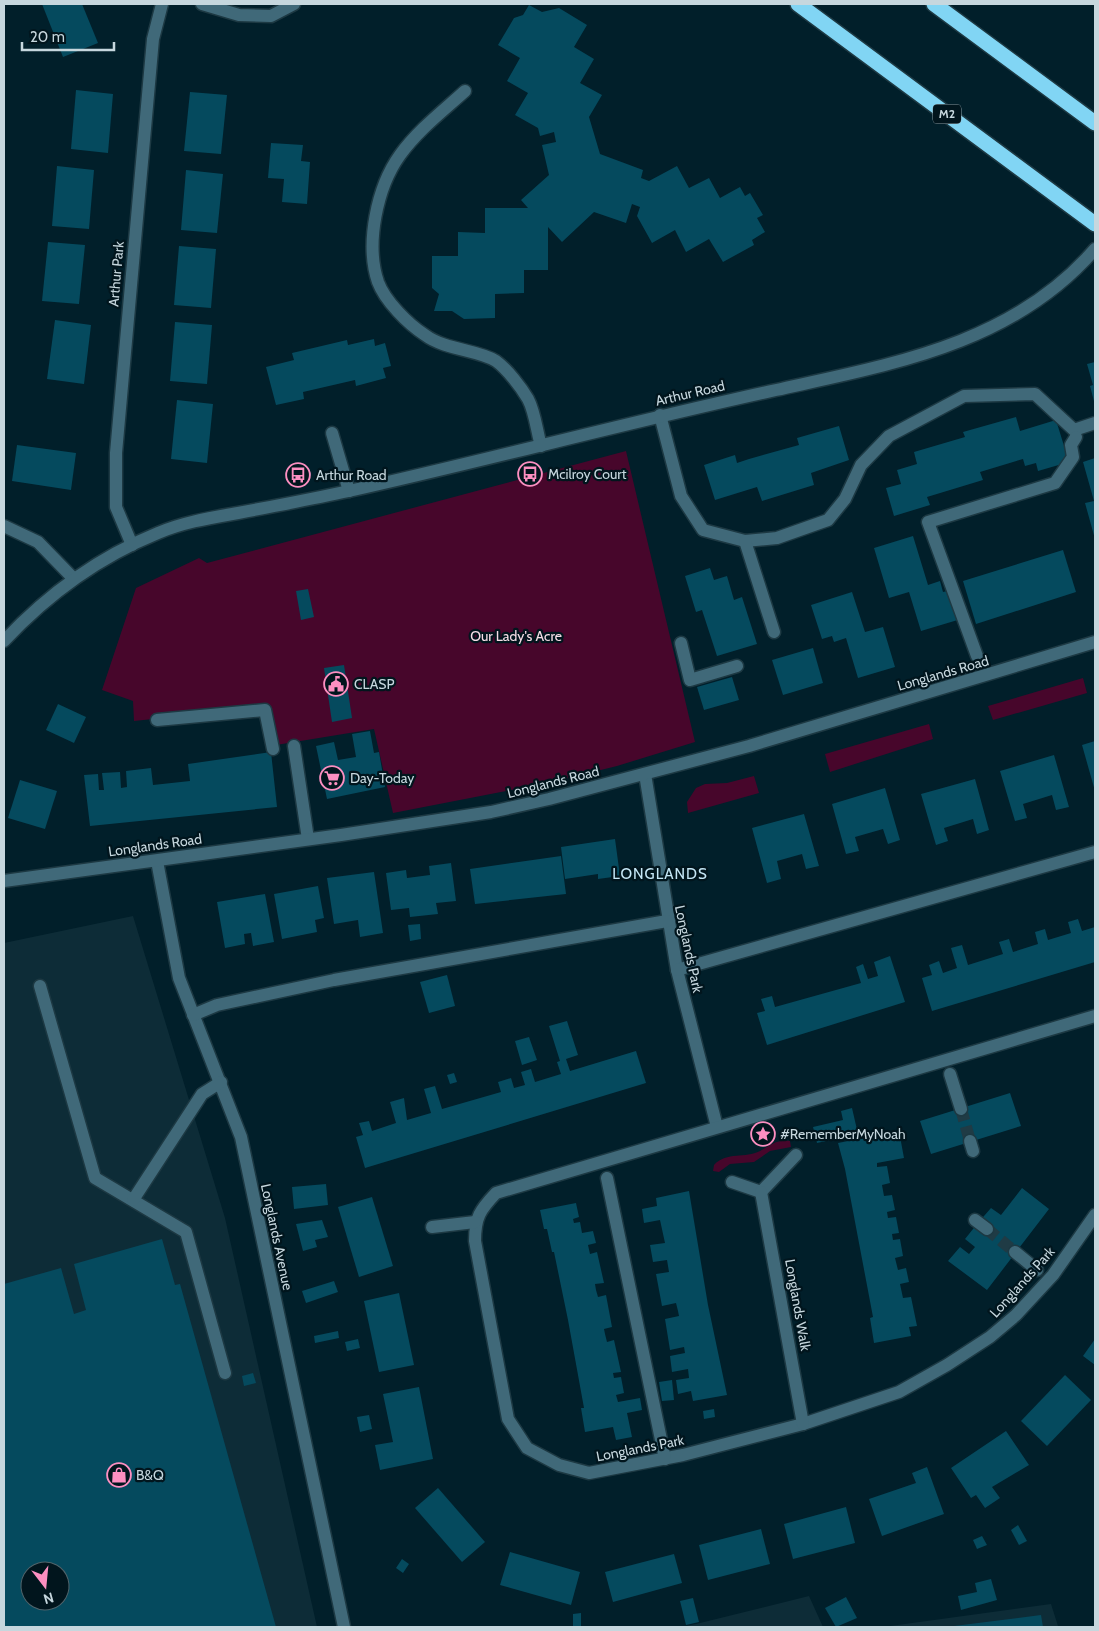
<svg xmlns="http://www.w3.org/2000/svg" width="1099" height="1631" viewBox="0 0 1099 1631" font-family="Cabin,sans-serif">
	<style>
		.built { fill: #0d2c37; fill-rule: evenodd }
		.green { fill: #47062b }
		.building { fill: #054a5e; fill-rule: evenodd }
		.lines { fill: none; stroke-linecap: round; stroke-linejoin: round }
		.minor-tunnel { stroke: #1f3b45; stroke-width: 12; stroke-dasharray: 12 6; stroke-linecap: butt }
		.minor-casing { stroke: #1d3943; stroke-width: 15 }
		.highway-casing { stroke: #1d3943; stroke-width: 18 }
		.minor { stroke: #406979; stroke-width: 12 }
		.highway { stroke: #81d5f4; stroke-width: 15 }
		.labels { text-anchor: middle; stroke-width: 4.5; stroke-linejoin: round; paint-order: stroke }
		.shield { fill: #01151d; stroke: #8b9da4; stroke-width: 1 }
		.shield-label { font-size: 12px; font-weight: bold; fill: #c6d7de }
		.street-label { font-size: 14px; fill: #c6d7de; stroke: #01151d }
		.poi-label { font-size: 14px; fill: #c6d7de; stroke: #01151d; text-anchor: start }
		.park-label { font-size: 14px; fill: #f5dde6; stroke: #01151d }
		.neighbourhood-label { font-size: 15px; letter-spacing: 1px; fill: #c5e7f6; stroke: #01151d }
	</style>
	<rect width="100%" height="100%" fill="#011f2a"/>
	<g class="built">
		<path d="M133,916L225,1218L317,1627H4V943ZM30,1571H60V1601H30Z"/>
		<path d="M809,1596L823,1627H681L696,1624Z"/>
		<path d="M1051,1604L1058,1626L1061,1627H883Z"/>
	</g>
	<g class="green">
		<path d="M626,451L695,742L617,766L548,783L393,813L374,729L276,745L268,707L134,721L133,701L102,690L136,588L199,558L207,563Z"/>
		<path d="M1083,678L1087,693L993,720L988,706Z"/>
		<path d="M929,724L933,739L830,772L825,754Z"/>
		<path d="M754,776L759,793L688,813L687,802L696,788L705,784L727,783Z"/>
		<path d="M790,1141L791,1147L770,1151L754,1162L730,1164L719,1172L713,1171L714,1165C727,1151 745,1159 760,1151C772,1145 774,1140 790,1141Z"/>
	</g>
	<g class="building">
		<path d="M42,4H82L98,43L63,57Z"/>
		<path d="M529,5L542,12L559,8L587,25L574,47L594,59L580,83L602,95L589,117L600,154L643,170L641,178L649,181L677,166L689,188L709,178L720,198L740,187L745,196L750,193L763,215L757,218L765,232L752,240L754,245L723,262L709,239L686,252L675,230L652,243L637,216L640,207L632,204L626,223L594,212L562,242L548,227V270H524V293L495,294V318L464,319L452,311H434L439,294L432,288V256H458V232L485,233V208H528L521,200L549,175L542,145L556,142L554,132L540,136L538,128L515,115L528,93L507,81L520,58L498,45L514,18L523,15Z"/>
		<path d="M76,90L113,94L108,153L71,149Z"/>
		<path d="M190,92L227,95L221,154L184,151Z"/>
		<path d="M271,143L303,145L301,161L310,162L307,204L282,202L284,179L268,178Z"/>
		<path d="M57,166L94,170L89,229L52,226Z"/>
		<path d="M186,170L223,174L217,233L181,230Z"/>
		<path d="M48,242L85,245L79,304L42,301Z"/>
		<path d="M179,246L216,249L211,308L174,305Z"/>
		<path d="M55,320L91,325L84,384L47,379Z"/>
		<path d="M175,322L212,325L207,384L170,381Z"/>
		<path d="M374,339L375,346L385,343L391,366L383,368L386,378L356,386L355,380L303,392L304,399L276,405L266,367L294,360L292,353L347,340L348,345Z"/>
		<path d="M1095,362V405L1090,386L1093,385L1087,364Z"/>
		<path d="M177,400L213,404L207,463L171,459Z"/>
		<path d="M1016,417L1020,431L1056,420L1069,462L1038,471L1036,463L1025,466L1023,459L980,472L983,480L927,497L930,505L894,516L886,488L901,484L897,470L917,464L914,452L965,437L963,432Z"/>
		<path d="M839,426L849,460L811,473L814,485L762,501L757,487L715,500L704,465L735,455L737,463L749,459L799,445L797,438Z"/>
		<path d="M17,445L76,453L71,490L12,481Z"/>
		<path d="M1095,458V539L1085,503L1094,501L1083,462Z"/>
		<path d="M309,468L311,475L290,480L288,472Z"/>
		<path d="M539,468L541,475L521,480L519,473Z"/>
		<path d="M913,536L928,585L940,581L943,592L952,590L961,619L921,631L909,592L889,598L874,548Z"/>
		<path d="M1063,550L1076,592L976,624L963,581Z"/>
		<path d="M710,568L714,580L727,576L734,600L742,597L757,644L717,656L702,610L696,612L685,576Z"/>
		<path d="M308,589L314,617L301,620L296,591Z"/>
		<path d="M852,592L865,632L883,627L895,667L858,678L846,638L834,642L832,636L822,639L811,605Z"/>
		<path d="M813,648L823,683L783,695L772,660Z"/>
		<path d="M344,665L352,718L332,722L324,668Z"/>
		<path d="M732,677L739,700L704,710L697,687Z"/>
		<path d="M58,704L86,717L74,743L46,730Z"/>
		<path d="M370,731L374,753L379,752L385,787L327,799L316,746L334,742L338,760L356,757L352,734Z"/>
		<path d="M1095,741V791L1082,745Z"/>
		<path d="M271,752L277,807L90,826L84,775L98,774L99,790H104L102,773L120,772L121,788L127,787L126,771L151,768L153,785L190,781L188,764Z"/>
		<path d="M1054,755L1069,807L1056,810L1052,795L1023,804L1027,818L1015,821L1000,771Z"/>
		<path d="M975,779L989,830L977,834L973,819L944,828L948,841L936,845L921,794Z"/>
		<path d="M20,780L57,791L45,829L8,818Z"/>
		<path d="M885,788L900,840L888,844L883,829L855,837L859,851L846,854L832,804Z"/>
		<path d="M804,814L819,866L806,869L802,854L777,861L781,879L767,883L752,828Z"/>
		<path d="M615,839L620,876L598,879V874L565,879L561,847Z"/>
		<path d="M561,856L566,894L475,904L470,869Z"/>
		<path d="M451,863L456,901L436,903L438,914L410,917L409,908L391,910L386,873L406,870L407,878L430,875L429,866Z"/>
		<path d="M374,872L383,933L360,937L358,920L334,924L327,878Z"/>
		<path d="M318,886L324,918L315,920L317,932L282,939L274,894Z"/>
		<path d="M265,894L274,942L253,946L251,933L244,934L245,944L225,948L217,902Z"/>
		<path d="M1078,919L1082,931L1095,927V962L932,1011L922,978L932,975L929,965L939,961L943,973L957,968L951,948L962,945L968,965L1003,954L999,942L1009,939L1013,952L1038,944L1035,932L1045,929L1048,940L1071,933L1068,922Z"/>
		<path d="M420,924L421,939L410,941L408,925Z"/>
		<path d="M890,956L905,1002L767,1045L757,1013L765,1011L761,999L772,996L775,1007L861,983L856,967L863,964L868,979L878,976L874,962Z"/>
		<path d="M447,975L455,1006L429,1013L420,982Z"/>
		<path d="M567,1021L578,1055L566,1059L570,1071L636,1051L646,1083L365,1168L356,1137L363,1135L359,1123L369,1121L372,1131L396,1123L390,1102L404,1098L407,1120L431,1113L424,1089L435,1086L442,1109L501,1092L498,1082L511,1078L514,1088L525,1085L521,1072L531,1069L535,1082L561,1074L557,1062L560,1061L549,1026Z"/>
		<path d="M529,1037L537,1060L522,1065L515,1041Z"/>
		<path d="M454,1073L457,1082L450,1084L447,1075Z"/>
		<path d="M1010,1093L1021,1126L931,1154L920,1121Z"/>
		<path d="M852,1108L858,1134L817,1143L813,1127L843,1120L841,1111Z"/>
		<path d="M899,1131L904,1158L877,1163V1167L887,1166L890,1183L882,1185L884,1196L892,1195L895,1210L887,1212L888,1218L896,1217L899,1233L892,1234L893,1240L900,1239L903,1256L895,1258L898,1270L906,1268L909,1282L900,1284L903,1298L911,1297L917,1326L909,1327L911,1336L874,1343L870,1318L873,1317L845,1169L838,1143Z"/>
		<path d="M326,1184L328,1205L294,1209L292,1187Z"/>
		<path d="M1022,1188L1049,1209L987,1290L948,1261L960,1247L969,1254L975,1247L965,1239L977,1224L991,1208L1001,1215Z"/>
		<path d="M689,1191L708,1305L727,1395L693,1401L691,1391L678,1394L676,1380L689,1378L688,1369L672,1372L670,1356L685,1353L684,1347L670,1350L665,1319L679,1316L678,1311L676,1303L662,1306L656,1274L669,1272L667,1260L653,1262L650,1245L665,1243L660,1220L644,1223L642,1209L657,1206L656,1198Z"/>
		<path d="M372,1197L393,1266L359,1277L338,1207Z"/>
		<path d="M576,1203L579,1217L573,1219L574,1223L580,1222L582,1233L593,1231L596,1243L588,1245L590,1254L597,1252L604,1283L595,1284L596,1290L598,1297L606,1295L612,1327L604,1329L605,1334L607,1342L614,1340L621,1372L613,1373L614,1378L621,1377L624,1393L616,1395L618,1402L640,1398L642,1410L627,1413L632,1437L616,1440L613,1427L585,1432L581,1408H584L568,1320L554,1252H552L547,1229H544L540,1210Z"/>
		<path d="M322,1220L328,1237L315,1240L317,1247L303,1251L296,1224Z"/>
		<path d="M162,1239L175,1285L180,1284L276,1627H4V1284L61,1268L74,1314L86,1310L74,1264ZM30,1571H60V1601H30Z"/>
		<path d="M334,1281L338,1292L306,1303L302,1291Z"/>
		<path d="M399,1293L414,1365L379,1372L364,1301Z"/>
		<path d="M338,1331L339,1338L315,1343L314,1336Z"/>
		<path d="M358,1339L360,1348L347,1351L345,1342Z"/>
		<path d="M1095,1339V1365L1083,1356Z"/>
		<path d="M253,1373L256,1383L244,1386L242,1376Z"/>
		<path d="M1065,1375L1091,1400L1047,1446L1021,1421Z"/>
		<path d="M672,1380L674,1400L662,1401L659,1382Z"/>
		<path d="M419,1387L433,1459L380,1470L375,1445L393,1442L383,1394Z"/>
		<path d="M714,1409L715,1417L704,1419L703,1411Z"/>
		<path d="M369,1415L372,1429L360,1432L357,1417Z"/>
		<path d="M1006,1431L1029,1465L992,1487L1000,1498L985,1508L976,1495L971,1498L951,1468Z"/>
		<path d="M927,1467L944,1514L882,1536L869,1499L916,1483L912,1473Z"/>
		<path d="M438,1488L485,1542L462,1562L415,1508Z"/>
		<path d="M846,1507L855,1543L793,1559L784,1524Z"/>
		<path d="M1018,1525L1027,1541L1019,1545L1011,1530Z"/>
		<path d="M761,1529L770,1564L708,1580L699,1545Z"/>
		<path d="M982,1536L987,1545L977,1549L973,1540Z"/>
		<path d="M510,1552L580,1572L571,1605L500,1585Z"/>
		<path d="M674,1554L682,1583L613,1602L605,1572Z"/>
		<path d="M402,1559L409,1564L403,1573L396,1568Z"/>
		<path d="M991,1579L997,1600L961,1610L958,1596L977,1592L975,1583Z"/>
		<path d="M846,1597L857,1618L836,1627L825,1608Z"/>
		<path d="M693,1598L699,1622L686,1625L680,1601Z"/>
		<path d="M581,1613V1627H573V1614Z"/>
		<path d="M1041,1615L1043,1627H955L954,1626Z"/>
	</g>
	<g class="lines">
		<g class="minor-tunnel">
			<path d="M961,1109L970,1141"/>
			<path d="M987,1229L1015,1252"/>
		</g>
		<g class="minor-casing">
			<g id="minor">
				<path d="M202,4L239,15L271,16L294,4"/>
				<path d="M465,91C443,111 418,130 400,155C377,187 365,244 378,282C385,301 408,324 425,335C445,350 479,350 496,361C507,369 521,387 528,399C535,412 537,432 541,446"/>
				<path d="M660,415L681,496L703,530L745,541L777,538L828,520L845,499L861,465L889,436L964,396L1035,394L1074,430L1095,423"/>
				<path d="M332,433L349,491"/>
				<path d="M4,526L38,542L73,578"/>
				<path d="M745,541L774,632"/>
				<path d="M132,545L116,507V453L153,39L162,4"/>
				<path d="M4,641C47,595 99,557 158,533C184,522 210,518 238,513C275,506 312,499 349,491C492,459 633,421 776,390C893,364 1013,344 1095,249"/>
				<path d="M681,643L690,680L737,666"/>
				<path d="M977,656L928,522L1055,483L1073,457L1071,445L1076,437"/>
				<path d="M157,720L265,710L273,749"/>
				<path d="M294,746L308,839"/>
				<path d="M645,774L677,970L717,1127"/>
				<path d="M157,861L179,978L241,1137L344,1627"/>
				<path d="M4,881L341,835L491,812L549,799L749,746L1095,642"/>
				<path d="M677,970L1095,852"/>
				<path d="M40,986L95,1178L186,1232L225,1373"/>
				<path d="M193,1015L217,1005L334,980L667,921"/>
				<path d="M1095,1016L496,1193C480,1210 475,1217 475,1241L508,1419L527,1448L559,1465L589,1473L683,1455L803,1424L899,1392L947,1365L990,1337L1016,1315L1053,1275L1095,1215"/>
				<path d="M950,1074L961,1109"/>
				<path d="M970,1141L973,1151"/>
				<path d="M607,1178L665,1459"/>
				<path d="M732,1182L761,1192L796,1155"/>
				<path d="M761,1192L803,1424"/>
				<path d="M133,1200L202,1094L221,1082"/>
				<path d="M975,1220L987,1229"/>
				<path d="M432,1227L475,1222"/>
				<path d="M1015,1252L1037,1270"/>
			</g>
		</g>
		<g class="highway-casing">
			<g id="highway">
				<path d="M798,4L1095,224"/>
				<path d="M934,4L1095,123"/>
			</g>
		</g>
		<use href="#minor" class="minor"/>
		<use href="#highway" class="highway"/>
	</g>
	<defs>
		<g id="bus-ring" transform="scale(1.25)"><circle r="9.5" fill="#01151d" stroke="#fc8fc1" stroke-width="1.5"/><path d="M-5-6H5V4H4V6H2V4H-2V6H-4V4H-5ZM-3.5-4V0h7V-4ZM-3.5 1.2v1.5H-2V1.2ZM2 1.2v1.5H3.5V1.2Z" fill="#fc8fc1"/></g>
		<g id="civic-ring" transform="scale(1.25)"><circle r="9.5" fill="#01151d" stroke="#fc8fc1" stroke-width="1.5"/><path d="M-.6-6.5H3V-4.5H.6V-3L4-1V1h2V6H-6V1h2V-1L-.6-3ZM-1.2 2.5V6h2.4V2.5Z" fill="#fc8fc1"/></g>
		<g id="supermarket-ring" transform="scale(1.25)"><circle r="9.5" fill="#01151d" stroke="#fc8fc1" stroke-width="1.5"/><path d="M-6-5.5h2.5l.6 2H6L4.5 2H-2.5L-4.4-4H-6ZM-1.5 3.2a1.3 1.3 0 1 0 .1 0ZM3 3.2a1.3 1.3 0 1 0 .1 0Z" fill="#fc8fc1"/></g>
		<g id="sight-ring" transform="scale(1.25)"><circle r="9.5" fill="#01151d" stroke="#fc8fc1" stroke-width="1.5"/><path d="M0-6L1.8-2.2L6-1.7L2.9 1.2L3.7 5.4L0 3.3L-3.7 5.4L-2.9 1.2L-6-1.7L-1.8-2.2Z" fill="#fc8fc1"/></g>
		<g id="shop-ring" transform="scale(1.25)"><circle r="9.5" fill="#01151d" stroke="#fc8fc1" stroke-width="1.5"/><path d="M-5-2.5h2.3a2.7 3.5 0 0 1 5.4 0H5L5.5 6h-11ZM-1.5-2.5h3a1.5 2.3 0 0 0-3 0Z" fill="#fc8fc1"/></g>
	</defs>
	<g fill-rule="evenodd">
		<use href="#bus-ring" x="530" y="474"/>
		<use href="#bus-ring" x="298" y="475"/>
		<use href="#civic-ring" x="336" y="684"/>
		<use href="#supermarket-ring" x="332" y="778"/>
		<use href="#sight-ring" x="763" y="1134"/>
		<use href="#shop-ring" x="119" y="1475"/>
	</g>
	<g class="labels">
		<rect class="shield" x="933" y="104.5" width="28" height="19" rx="4"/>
		<g class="shield-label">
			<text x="947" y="118">M2</text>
		</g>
		<g class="street-label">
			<text transform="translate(116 274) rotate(-85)" y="5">Arthur Park</text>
			<text transform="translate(690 393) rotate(-13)" y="5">Arthur Road</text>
			<text transform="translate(943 673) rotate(-16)" y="5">Longlands Road</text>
			<text transform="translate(553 782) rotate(-14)" y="5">Longlands Road</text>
			<text transform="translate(155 845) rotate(-8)" y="5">Longlands Road</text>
			<text transform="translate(689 949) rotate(78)" y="5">Longlands Park</text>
			<text transform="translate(277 1237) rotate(78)" y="5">Longlands Avenue</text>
			<text transform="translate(1022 1282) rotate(-48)" y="5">Longlands Park</text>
			<text transform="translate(798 1305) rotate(80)" y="5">Longlands Walk</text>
			<text transform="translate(640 1448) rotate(-11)" y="5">Longlands Park</text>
		</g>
		<g class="poi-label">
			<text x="548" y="479">Mcilroy Court</text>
			<text x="316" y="480">Arthur Road</text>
			<text x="354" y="689">CLASP</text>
			<text x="350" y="783">Day-Today</text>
			<text x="780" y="1139">#RememberMyNoah</text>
			<text x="136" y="1480">B&amp;Q</text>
		</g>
		<g class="park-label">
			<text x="516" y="641">Our Lady's Acre</text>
		</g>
		<g class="neighbourhood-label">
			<text x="660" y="879">LONGLANDS</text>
		</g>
	</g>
	<rect width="1099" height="1631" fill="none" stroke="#c6d7de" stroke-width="10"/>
	<g transform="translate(45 1586) rotate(164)"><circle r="24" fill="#01151d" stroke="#50636a"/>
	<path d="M0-4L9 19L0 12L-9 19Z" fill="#fc8fc1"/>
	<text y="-8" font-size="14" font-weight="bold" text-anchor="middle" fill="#c6d7de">N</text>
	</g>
	<path d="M22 42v8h92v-8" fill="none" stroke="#c6d7de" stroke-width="2.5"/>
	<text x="30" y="42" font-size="15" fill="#c6d7de" stroke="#01151d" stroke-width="4" paint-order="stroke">20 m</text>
</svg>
